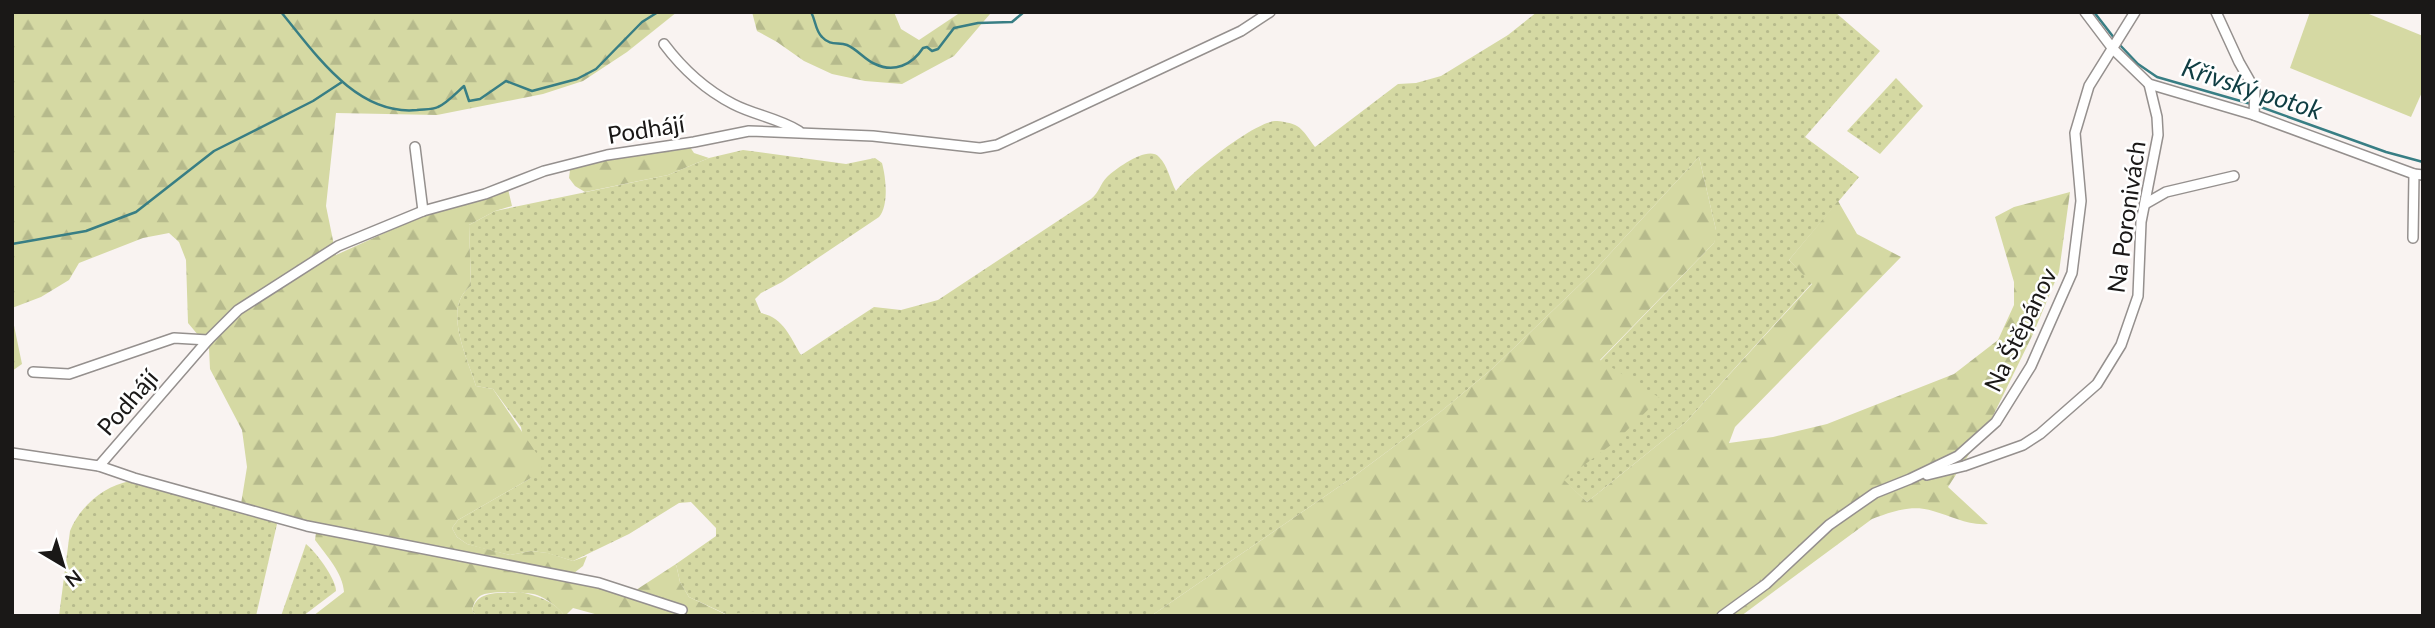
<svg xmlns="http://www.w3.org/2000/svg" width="2435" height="628" viewBox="0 0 2435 628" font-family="Lato,sans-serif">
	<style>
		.grass { fill: url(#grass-dots) }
		.forest { fill: url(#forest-firs) }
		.pitch { fill: #d5d9a3 }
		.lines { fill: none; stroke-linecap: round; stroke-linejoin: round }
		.stream { stroke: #387e84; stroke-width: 2.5 }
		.minor-casing { stroke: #95908e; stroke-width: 12 }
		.minor { stroke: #fff; stroke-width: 9 }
		.labels { text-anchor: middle; stroke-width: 5; stroke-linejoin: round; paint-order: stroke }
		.street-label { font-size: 24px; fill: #1a1817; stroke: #fff }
		.water-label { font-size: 26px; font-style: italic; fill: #103e43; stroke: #fff }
	</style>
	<defs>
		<pattern id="grass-dots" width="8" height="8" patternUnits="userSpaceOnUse" patternTransform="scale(1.75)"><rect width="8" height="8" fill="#d5d9a3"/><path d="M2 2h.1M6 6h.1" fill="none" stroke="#b6ba8c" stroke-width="1.8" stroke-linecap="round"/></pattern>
		<pattern id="forest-firs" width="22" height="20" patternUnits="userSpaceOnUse" patternTransform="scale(1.75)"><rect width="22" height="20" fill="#d5d9a3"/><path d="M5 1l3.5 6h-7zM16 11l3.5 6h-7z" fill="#b6ba8c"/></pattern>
	</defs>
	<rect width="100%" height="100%" fill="#f9f3f1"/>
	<g class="grass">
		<path d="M1537,12H1835L1880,51L1805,137L1859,177L1789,260L1812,283L1686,422L1587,502L1563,480L1600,361L1714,243L1716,230L1699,157L1593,272L1492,369L1439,413L1353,477L1151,616H762V613L728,615L689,597L680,582L676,564L716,536V528L691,502L679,503L629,534L573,561L547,553L531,551L510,555L481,548L467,544L457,537L452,528L458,520L531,478L521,427L493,389L476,386C468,359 441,307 471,286L469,225L495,211L668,175L709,158L743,150L846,164L875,158L882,163C886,178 889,205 879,217L782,282L761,293L755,299L761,313C784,318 790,337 801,355L874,307L901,310L938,300L1091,199C1099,193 1100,184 1107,177C1117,168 1148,145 1159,157C1168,166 1170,180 1176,191C1190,173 1253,123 1275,121C1280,121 1293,123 1297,126C1304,130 1310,141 1315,147L1398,84L1416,83L1441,76L1508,35Z"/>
		<path d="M1896,78L1923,106L1880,154L1847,131Z"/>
		<path d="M130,481L274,520L277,524L256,616H59L70,531C80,506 104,486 130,481Z"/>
		<path d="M306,544C316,552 336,579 336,591L303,616H281Z"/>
		<path d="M519,592C536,595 554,601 565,616H477L472,611C477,589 500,594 519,592Z"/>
	</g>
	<g class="forest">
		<path d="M12,12H677L627,52L583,81L543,94L437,115L336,113L326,206L336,255L422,216L508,189L512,206L495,211L469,225L471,286C441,307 468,359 476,386L493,389L539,457L542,469L531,478L458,520L452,528L457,537L467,544L510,555L531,551L548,553L573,561L587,556L583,566L574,573L636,590L676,564L680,582L689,597L727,615L750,611L763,613L762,616H602L573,608L565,616C560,609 546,598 537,595C526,592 490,590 480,596C475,600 473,605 472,611L477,616H313L344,592C343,573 326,555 315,540L317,525L241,504L247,467L242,430L210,369L209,348L188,323L186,260L179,242L169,233L143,238L79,263L69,280L41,297L12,308Z"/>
		<path d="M752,12H894L901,29L919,40L961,12L990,14L954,56L902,84L865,81L832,74L804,61L777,42L757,31Z"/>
		<path d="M690,147L694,153L709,158L668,175L585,192L575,186L569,178L570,170L596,162Z"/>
		<path d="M1699,157L1716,230L1718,231L1714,243L1600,360L1660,398L1615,442L1564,480L1587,502L1686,422L1812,284L1789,260L1838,201L1857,234L1901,257L1735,427L1729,443L1773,437L1827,424L1954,374L1998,340L2014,305V282L1995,217L2014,207L2070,192L2059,272L2033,334L1991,420L1948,487L1988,524C1968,526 1952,516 1933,511C1912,504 1891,512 1872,519L1741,616H1151L1353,477L1439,413L1492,369L1593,272Z"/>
		<path d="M12,316L22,364L12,371Z"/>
	</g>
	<path class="pitch" d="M2310,12H2364L2423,36V90L2411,117L2290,68Z"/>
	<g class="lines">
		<g class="stream">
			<path d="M281,12C315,53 356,116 417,110C423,109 432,110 438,107C447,103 456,93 464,86L469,101L480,99L506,81L532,91L577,79L596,69L642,22L658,12"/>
			<path d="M811,12C816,21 815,30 822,37C830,46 838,42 847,45C857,49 865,60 875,64C894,73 912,65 923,48L927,47L932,51L938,49L954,28L978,23L1012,22L1024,12"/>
			<path d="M2094,12L2118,43L2138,64L2157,77L2251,104"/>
			<path d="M2258,106L2386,152L2423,162"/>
			<path d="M12,244L86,231L136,212L214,151L313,101L342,82"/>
		</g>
		<g class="minor-casing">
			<g id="minor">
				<path d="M2085,12L2113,49L2149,84L2254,115L2414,174L2423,175"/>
				<path d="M2216,12L2239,62L2255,90L2254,115"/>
				<path d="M664,44C682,68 706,90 733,104C754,115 778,118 799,131"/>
				<path d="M415,147L423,211"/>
				<path d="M2145,204L2166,192L2234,176"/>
				<path d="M2413,238L2414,174"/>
				<path d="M33,372L69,374L174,338L208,340"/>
				<path d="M12,453L99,466L134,478L307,526L599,583L682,610"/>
				<path d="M99,466L208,340L238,310L338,246L423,211L485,194L544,171L607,155L694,142L749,131L873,136L980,148L997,145L1241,31L1270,12"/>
				<path d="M1927,475L1964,466L2023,445L2040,434L2097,384L2121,345L2138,296L2141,222L2158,135L2157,117L2149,84"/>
				<path d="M1722,616L1766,584L1829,525L1875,493L1910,479L1958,456L1996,422L2031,366L2072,273L2081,201L2075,133L2089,86L2135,12"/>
			</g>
		</g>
		<use href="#minor" class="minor"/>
	</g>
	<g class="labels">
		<g class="street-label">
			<text transform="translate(646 130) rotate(-9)" y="8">Podhájí</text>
			<text transform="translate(2127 217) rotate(-82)" y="8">Na Poronivách</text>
			<text transform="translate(2021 330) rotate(-64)" y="8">Na Štěpánov</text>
			<text transform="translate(128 403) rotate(-49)" y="8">Podhájí</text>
		</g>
		<g class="water-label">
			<text transform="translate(2252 89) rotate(18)" y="9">Křivský potok</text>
		</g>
	</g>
	<rect width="2435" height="628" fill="none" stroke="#1a1817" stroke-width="28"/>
	<g transform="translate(63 565) rotate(142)" stroke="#ffffff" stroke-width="5" paint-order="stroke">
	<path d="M0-5L12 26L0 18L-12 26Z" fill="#1a1817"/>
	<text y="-10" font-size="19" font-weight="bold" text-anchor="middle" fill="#1a1817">N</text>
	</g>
</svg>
